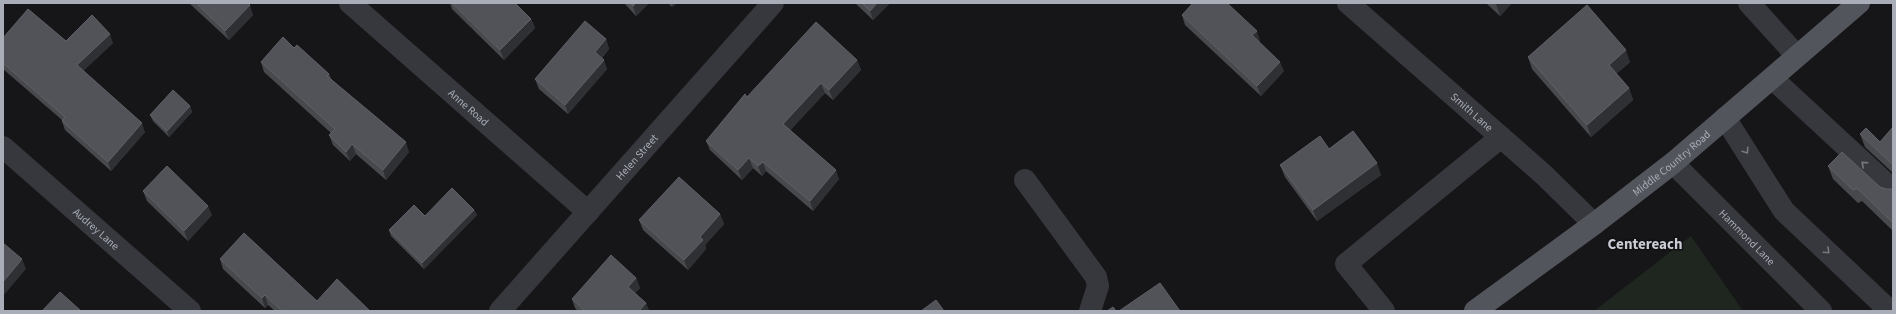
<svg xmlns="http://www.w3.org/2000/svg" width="1896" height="314" viewBox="0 0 1896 314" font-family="'Source Sans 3',sans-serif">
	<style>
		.green { fill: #1e261f }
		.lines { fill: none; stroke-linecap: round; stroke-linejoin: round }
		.minor { stroke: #37383d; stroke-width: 22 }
		.major { stroke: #53555c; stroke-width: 22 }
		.wall { fill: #47494d }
		.shaded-wall { fill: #2f3033 }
		.building { fill: #525359; stroke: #5f6168 }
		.oneway { stroke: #757881 }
		.labels { text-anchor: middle; stroke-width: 3; stroke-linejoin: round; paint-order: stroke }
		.street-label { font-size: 11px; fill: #a8adb8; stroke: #111113 }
		.district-label { font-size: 15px; font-weight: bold; fill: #c9ccd4; stroke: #111113 }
	</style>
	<rect width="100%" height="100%" fill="#161618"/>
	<path class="green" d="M1691,236L1743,311H1594Z"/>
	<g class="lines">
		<g class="minor">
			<path id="s1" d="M350,3L588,212"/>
			<path id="s2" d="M1348,3L1544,175L1594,224"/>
			<path d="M1749,3L1797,56"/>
			<path d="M1772,78L1893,190"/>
			<path d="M1725,118L1784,211L1890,311"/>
			<path id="s3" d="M3,147L190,311"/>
			<path id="s4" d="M1673,163L1821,311"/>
			<path d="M1025,180L1096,277L1098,286L1090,311"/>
			<path id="s5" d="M500,311L773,3"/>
			<path d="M1384,311L1346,264L1501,137"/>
		</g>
		<path class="major" id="s6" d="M1475,311L1594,224L1673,163L1859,3"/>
	</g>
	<g class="wall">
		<path d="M189,3H248L253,15L229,40Z"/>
		<path d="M450,3H515L531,19L535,28L504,60L452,9Z"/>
		<path d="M624,3H649L636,16Z"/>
		<path d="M668,3H677L672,7Z"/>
		<path d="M855,3H890L873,20Z"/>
		<path d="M1486,3H1512L1500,16Z"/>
		<path d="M1182,15L1260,41L1259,42L1284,71L1261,96L1185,25Z"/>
		<path d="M3,38L66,41L113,43L83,71L145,132L111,171L65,130L62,121V120L3,69Z"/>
		<path d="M606,39L609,49L602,58L607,69L568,114L539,89L535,79Z"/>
		<path d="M294,48L329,74L331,79L409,152L386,180L356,154L350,161L333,145L329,135L331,133L264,72L261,62Z"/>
		<path d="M1528,57L1630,62L1616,74L1629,88L1633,100L1591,137L1532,69Z"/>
		<path d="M857,60L861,70L833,100L825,93L790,130L839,179L813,211L766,171L762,176L753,168L742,180L710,150L706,141L747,97Z"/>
		<path d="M190,106L192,112L169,137L153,121L150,115Z"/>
		<path d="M1893,127V173L1865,147L1860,134L1880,142Z"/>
		<path d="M1329,149L1381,175L1317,221L1285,177L1280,165Z"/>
		<path d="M1828,166L1886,189H1892L1893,188V231L1862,201L1858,203L1833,179Z"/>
		<path d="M143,191L212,215L188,241L147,201Z"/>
		<path d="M474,210L477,215L424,269L391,236L389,230L425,216Z"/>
		<path d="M720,214L724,224L705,245L706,249L688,270L643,230L639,220Z"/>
		<path d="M220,259L317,301L370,311H275L268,305L265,308L223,269Z"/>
		<path d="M636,278L640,288L635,293L646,303L649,311H578L575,308L572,299Z"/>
	</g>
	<g class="shaded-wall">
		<path d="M636,3H649L636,16L633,6Z"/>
		<path d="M671,3H677L672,7Z"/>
		<path d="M877,3H890L873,20L870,11Z"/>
		<path d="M1496,3H1512L1500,16L1496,4Z"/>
		<path d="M250,5L253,15L229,40L225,31Z"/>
		<path d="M531,19L535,28L504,60L500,50Z"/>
		<path d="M1257,31L1260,41L1256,45L1252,35Z"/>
		<path d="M110,34L113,43L80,74L77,65Z"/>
		<path d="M606,39L609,49L598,62L595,52Z"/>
		<path d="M1626,50L1630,62L1613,77L1609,65Z"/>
		<path d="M604,60L607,69L568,114L565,105Z"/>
		<path d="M857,60L861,70L833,100L829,90Z"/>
		<path d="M1280,62L1284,71L1261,96L1257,86Z"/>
		<path d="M821,83L825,93L787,134L783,124Z"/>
		<path d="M1629,88L1633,100L1591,137L1587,125Z"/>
		<path d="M190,106L192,112L169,137L167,131Z"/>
		<path d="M142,123L145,132L111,171L108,162Z"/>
		<path d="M406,142L409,152L386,180L383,170Z"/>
		<path d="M352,144L356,154L350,161L346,152Z"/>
		<path d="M749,158L753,168L742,180L738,170Z"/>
		<path d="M763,162L766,171L762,176L758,166Z"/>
		<path d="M1377,163L1381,175L1317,221L1313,210Z"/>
		<path d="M836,170L839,179L813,211L810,201Z"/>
		<path d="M208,206L212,215L188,241L184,231Z"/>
		<path d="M474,210L477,215L424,269L422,263Z"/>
		<path d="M720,214L724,224L705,245L706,249L688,270L684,260L700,237Z"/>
		<path d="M22,259L26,269L3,296V282Z"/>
		<path d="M636,278L640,288L632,297L628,287Z"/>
		<path d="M265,295L268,305L265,308L262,298Z"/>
		<path d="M646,303L649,311H639Z"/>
	</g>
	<g class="building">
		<path d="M196,3H248L250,5L225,31Z"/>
		<path d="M452,3H515L531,19L500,50Z"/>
		<path d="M630,3H636L633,6Z"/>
		<path d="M862,3H877L870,11Z"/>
		<path d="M1193,3H1227L1257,31L1252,35L1280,62L1257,86L1182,15Z"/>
		<path d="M1587,5L1626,50L1609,65L1629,88L1587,125L1528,57Z"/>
		<path d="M28,9L66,41L92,15L110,34L77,65L142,123L108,162L62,121L65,117L3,63V38Z"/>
		<path d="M585,21L606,39L595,52L604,60L565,105L535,79Z"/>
		<path d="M816,22L857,60L829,90L821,83L783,124L836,170L810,201L763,162L758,166L749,158L738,170L706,141L745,94L747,97Z"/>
		<path d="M283,37L294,48L297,45L329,74L327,76L406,142L383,170L352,144L346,152L329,135L335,129L261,62Z"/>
		<path d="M173,90L190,106L167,131L150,115Z"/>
		<path d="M1893,127V165L1860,134L1866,128L1880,142Z"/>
		<path d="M1353,131L1377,163L1313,210L1280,165L1320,136L1329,149Z"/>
		<path d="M1842,152L1880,187L1886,189H1892L1893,188V223L1857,188L1853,190L1828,166Z"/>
		<path d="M167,166L208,206L184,231L143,191Z"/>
		<path d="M679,177L720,214L700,237L703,240L684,260L639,220Z"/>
		<path d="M452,188L474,210L422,263L389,230L414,205L425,216Z"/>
		<path d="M244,233L317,301L337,279L370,311H282L265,295L262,298L220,259Z"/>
		<path d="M3,243L22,259L3,282Z"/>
		<path d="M611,255L636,278L628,287L646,303L639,311H585L572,299Z"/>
		<path d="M1160,283L1180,311H1119Z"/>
		<path d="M60,292L81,311H42Z"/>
		<path d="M936,300L944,311H921Z"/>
		<path d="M1113,307L1116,311H1107Z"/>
	</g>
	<defs><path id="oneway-chevron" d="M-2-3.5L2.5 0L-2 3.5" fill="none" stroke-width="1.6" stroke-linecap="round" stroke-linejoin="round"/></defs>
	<g class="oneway">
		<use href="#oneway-chevron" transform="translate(1746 151) rotate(56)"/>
		<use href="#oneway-chevron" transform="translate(1864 164) rotate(-138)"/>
		<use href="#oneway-chevron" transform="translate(1827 251) rotate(43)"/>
	</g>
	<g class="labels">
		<g class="street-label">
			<text dy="4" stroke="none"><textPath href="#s1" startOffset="158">Anne Road</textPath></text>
			<text dy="4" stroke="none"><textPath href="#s2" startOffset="165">Smith Lane</textPath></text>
			<text dy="4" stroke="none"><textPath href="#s5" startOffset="206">Helen Street</textPath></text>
			<text dy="4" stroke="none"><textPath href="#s6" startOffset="246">Middle Country Road</textPath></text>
			<text dy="4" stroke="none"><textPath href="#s3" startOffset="124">Audrey Lane</textPath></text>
			<text dy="4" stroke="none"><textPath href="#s4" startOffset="105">Hammond Lane</textPath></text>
		</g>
		<g class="district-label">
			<text x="1645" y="249">Centereach</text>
		</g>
	</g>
	<rect width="1896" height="314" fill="none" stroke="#a8adb8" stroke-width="8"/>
</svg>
